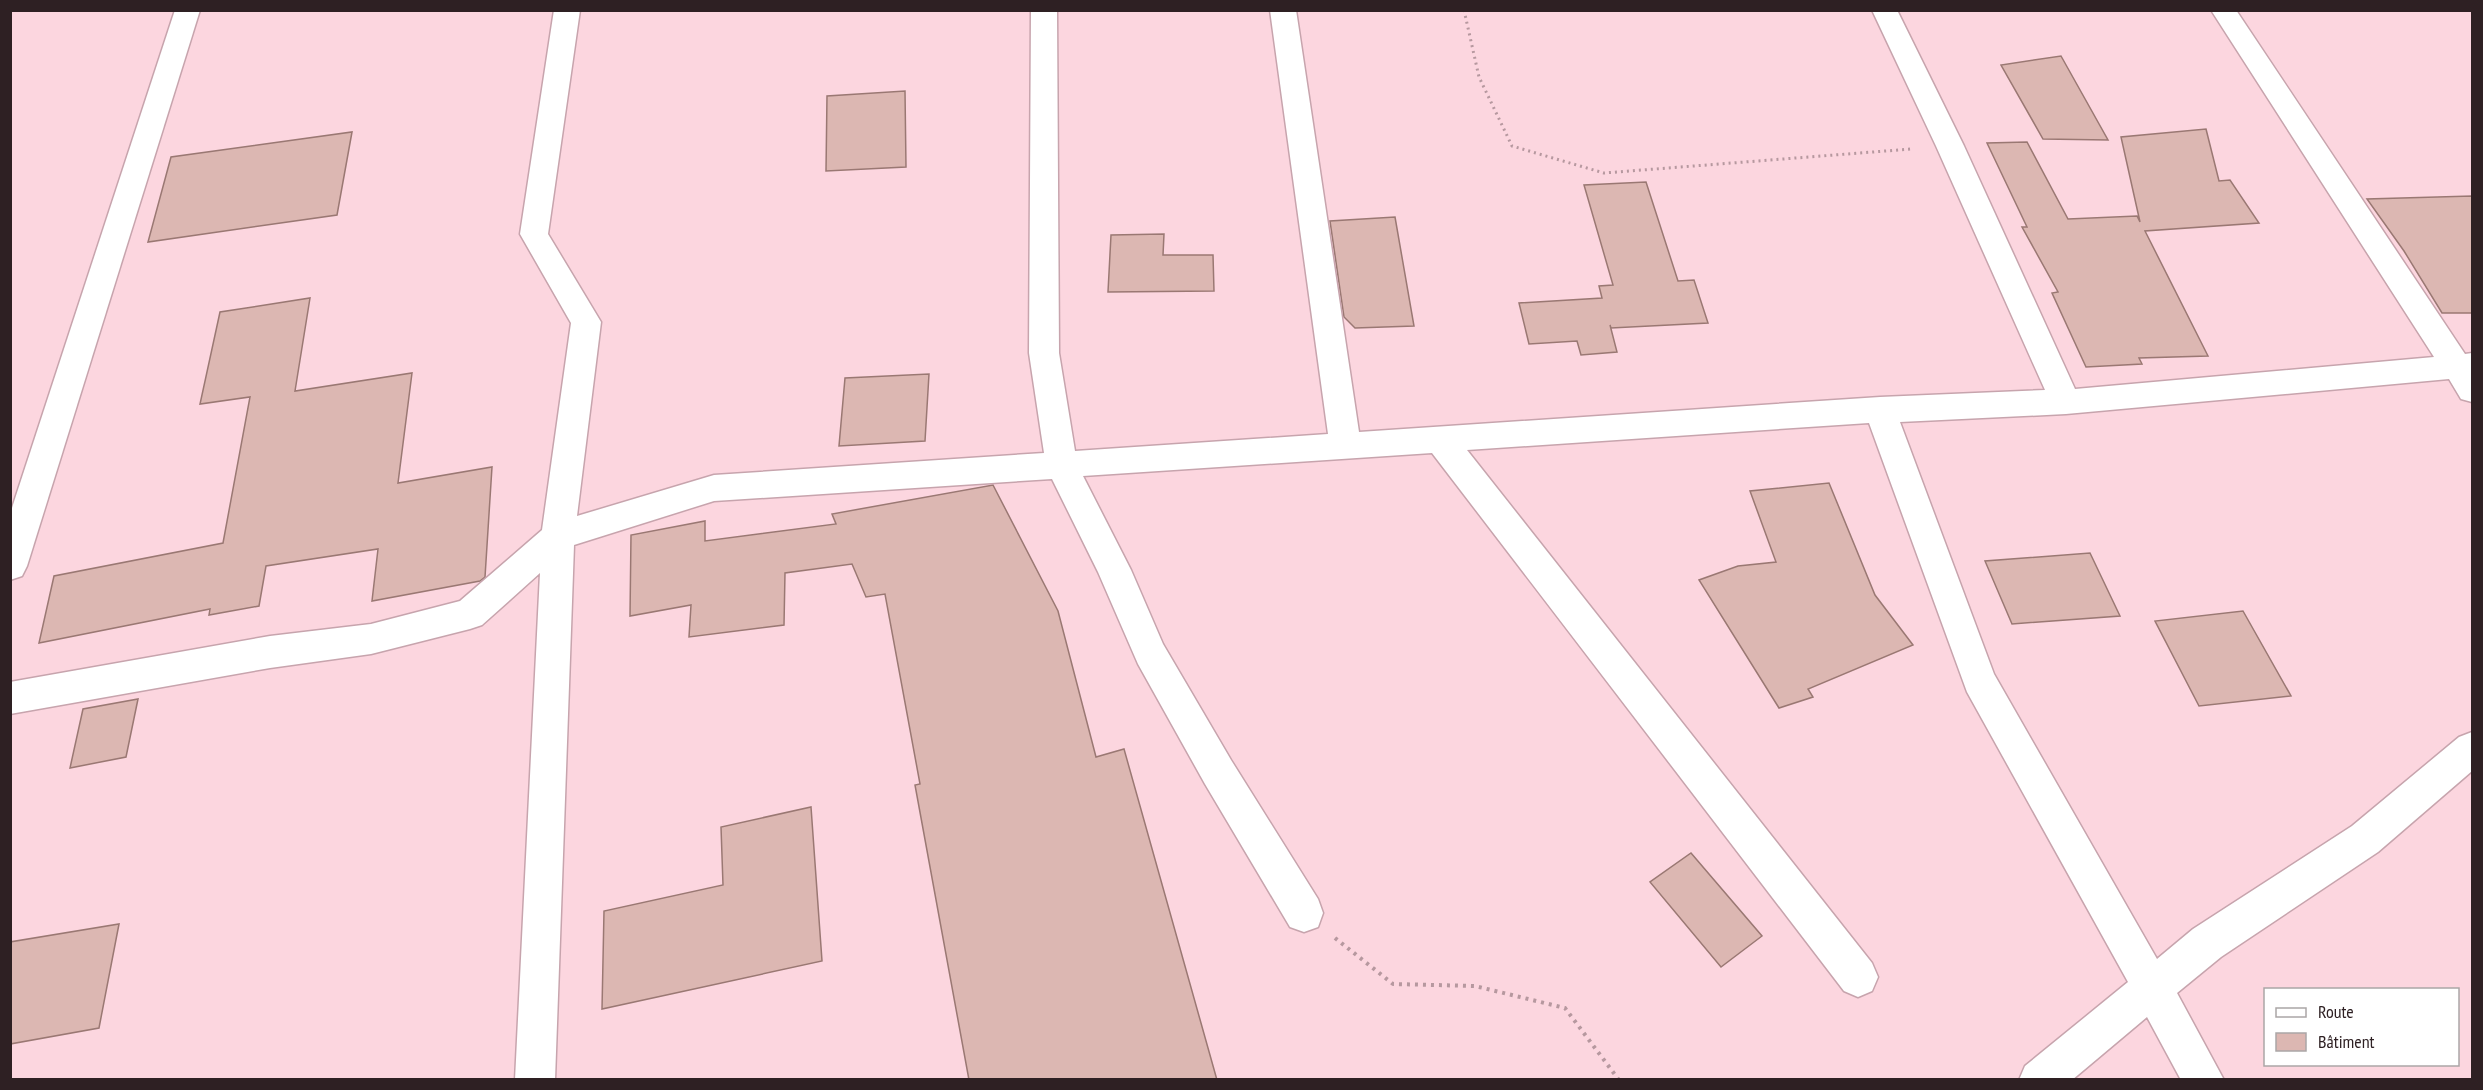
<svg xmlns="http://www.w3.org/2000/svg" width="2483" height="1090" viewBox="0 0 2483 1090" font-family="'PT Sans Narrow',sans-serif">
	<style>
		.building { fill: #dcb7b2; stroke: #9a7873; stroke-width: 1.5 }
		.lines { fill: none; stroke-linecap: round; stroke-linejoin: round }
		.street-casing { stroke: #c7a4ad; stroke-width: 3 }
		.path-far1 { stroke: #b6989f; stroke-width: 3; stroke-dasharray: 2 4; stroke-linecap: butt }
		.path { stroke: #b6989f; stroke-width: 4; stroke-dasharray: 3 5; stroke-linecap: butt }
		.street { fill: #fff; fill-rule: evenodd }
	</style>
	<rect width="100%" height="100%" fill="#fcd6df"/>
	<g class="building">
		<path d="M2061,56L2108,140L2043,139L2001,65Z"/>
		<path d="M905,91L906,167L826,171L827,96Z"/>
		<path d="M2206,129L2219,181L2230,180L2259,223L2145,231L2208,356L2139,358L2142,364L2086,367L2052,293L2058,292L2022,227H2027L1987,143L2027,142L2068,219L2137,216L2140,222L2121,137Z"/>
		<path d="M352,132L337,215L148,242L171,157Z"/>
		<path d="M1646,182L1678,281L1694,280L1708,323L1611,328L1610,325L1617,352L1581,355L1577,341L1529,344L1519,303L1602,298L1599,286L1613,285L1584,185Z"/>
		<path d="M2472,196V313H2442L2404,251L2367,199Z"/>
		<path d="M1395,217L1414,326L1355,328L1344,317L1330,221Z"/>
		<path d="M1164,234L1163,255H1213L1214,291L1108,292L1111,235Z"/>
		<path d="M310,298L295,391L412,373L398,483L492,467L485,577L480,581L372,601L378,549L266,566L259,606L209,615L210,609L39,643L54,576L223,543L250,397L200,404L220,312Z"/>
		<path d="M929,374L925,441L839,446L845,378Z"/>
		<path d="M1829,483L1875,595L1913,645L1808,689L1813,697L1779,708L1699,580L1738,566L1776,562L1750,491Z"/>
		<path d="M993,485L1058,611L1096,757L1124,749L1217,1080H969L915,785L920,784L885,594L866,597L852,564L785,573L784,625L689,637L691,605L630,616L631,535L705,521V541L836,524L832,514Z"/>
		<path d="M2090,553L2120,616L2012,624L1985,561Z"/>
		<path d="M2243,611L2291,696L2199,706L2155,621Z"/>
		<path d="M138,699L126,757L70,768L83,709Z"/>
		<path d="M811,807L822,961L602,1009L604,911L723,885L721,827Z"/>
		<path d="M1691,853L1762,936L1721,967L1650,882Z"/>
		<path d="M119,924L99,1028L10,1044V942Z"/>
	</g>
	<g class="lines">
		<g class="street-casing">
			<g id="street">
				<path d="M175,10H200L27,566L22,576L10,580V514Z"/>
				<path d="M554,10H580L548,234L601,322L577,516L714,475L1044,453L1029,353L1031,10H1057L1059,353L1075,451L1328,434L1270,10H1296L1359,432L1880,397L2045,390L1936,146L1872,10H1897L1964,146L2075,389L2434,357L2211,10H2236L2465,354L2472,353V402L2461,399L2449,379L2066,414L1900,422L1994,674L2157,959L2193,929L2352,826L2459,737L2472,732V771L2378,852L2221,957L2177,993L2224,1080H2181L2147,1017L2072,1080H2019L2025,1066L2128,982L1967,692L1869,423L1467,450L1872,963L1878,977L1872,991L1858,997L1844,991L1432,453L1083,476L1131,570L1163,644L1231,760L1318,899L1323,913L1318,927L1304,932L1290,927L1205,784L1138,664L1098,572L1052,479L714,501L574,545L555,1080H515L540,573L482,625L470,629L371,654L270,668L10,714V682L270,636L371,624L460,601L542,530L571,323L520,234Z"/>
			</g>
		</g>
		<path class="path-far1" d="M1464,10L1479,77L1512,146L1604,173L1911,149"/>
		<path class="path" d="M1335,938L1393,984L1475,986L1565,1008L1619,1080"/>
		<use href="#street" class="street"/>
	</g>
	<rect width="2483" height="1090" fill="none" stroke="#2e2023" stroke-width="24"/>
	<rect x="2264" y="988" width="195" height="78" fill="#ffffff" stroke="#aba6a7" stroke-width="1.5"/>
	<rect x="2276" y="1008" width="30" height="9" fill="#ffffff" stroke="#aba6a7" stroke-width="1.5"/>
	<text x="2318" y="1018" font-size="18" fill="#2e2023">Route</text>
	<rect x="2276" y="1033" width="30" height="18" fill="#dcb7b2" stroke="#aba6a7" stroke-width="1.5"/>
	<text x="2318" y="1048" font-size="18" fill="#2e2023">Bâtiment</text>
</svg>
